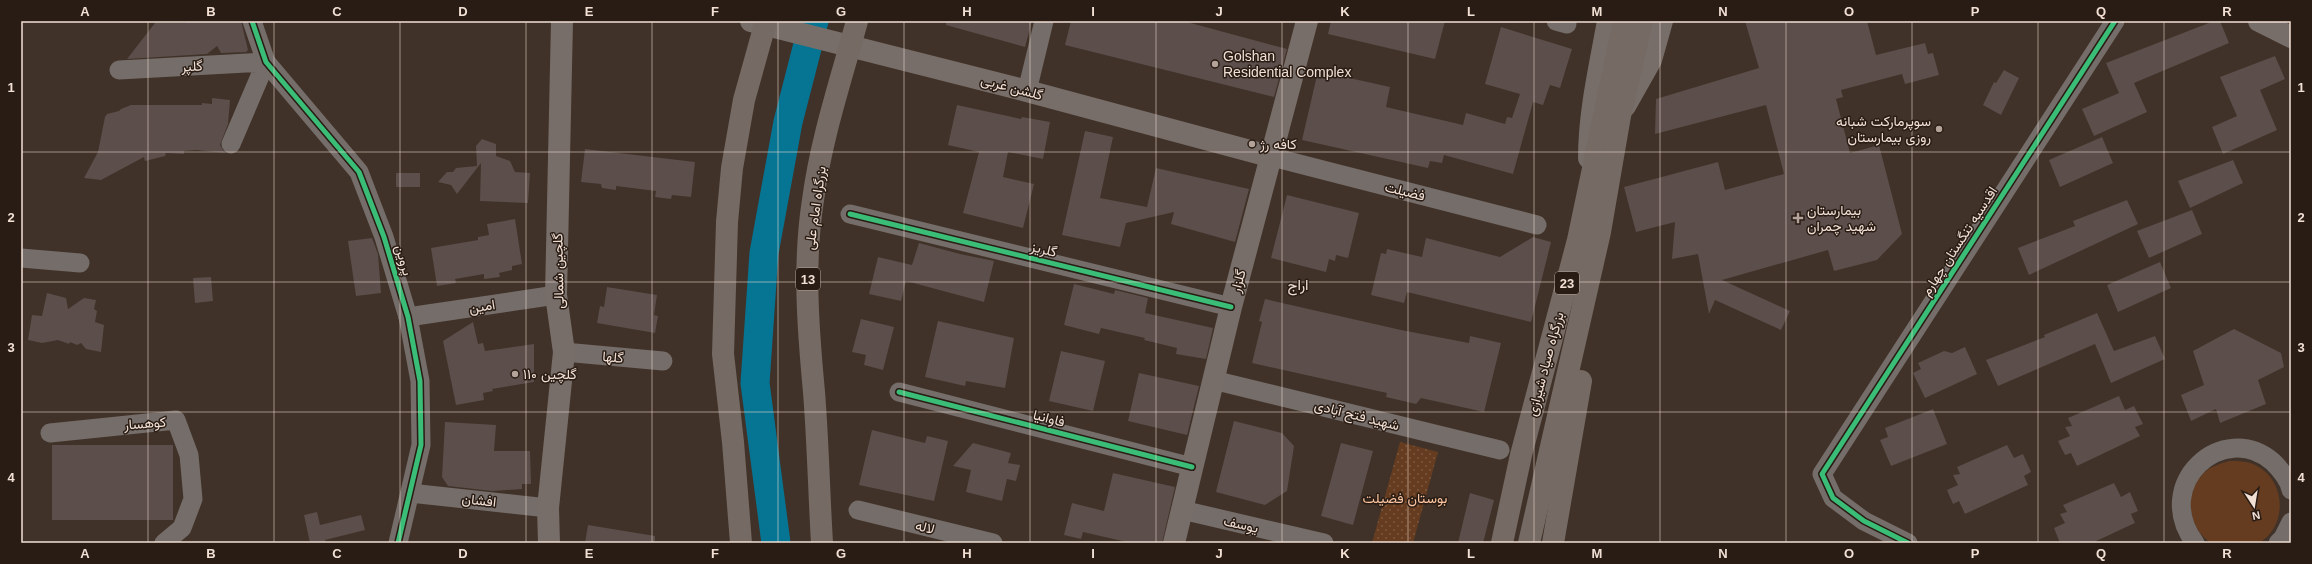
<svg xmlns="http://www.w3.org/2000/svg" width="2312" height="564" viewBox="0 0 2312 564" font-family="Helvetica,Vazirmatn,sans-serif">
	<style>
		.green { fill: #653c1f }
		.park { fill: url(#park-dots) }
		.lines { fill: none; stroke-linecap: round; stroke-linejoin: round }
		.river { stroke: #067594; stroke-width: 29 }
		.building { fill: #5b4e4b }
		.minor { stroke: #756d69; stroke-width: 19 }
		.secondary { stroke: #786e69; stroke-width: 22 }
		.trunk { stroke: #756a64; stroke-width: 22 }
		.cycleway-casing { stroke: #281c14; stroke-width: 8 }
		.cycleway { stroke: #3abd76; stroke-width: 5 }
		.grid { fill: none; stroke: #f2e0d5; stroke-width: 1; stroke-opacity: 0.55 }
		.poi-dot { fill: #b4a398; stroke: #281c14; stroke-width: 1.5 }
		.labels { text-anchor: middle; stroke-width: 3; stroke-linejoin: round; paint-order: stroke }
		.shield { fill: #281c14; stroke: #b5a59b; stroke-width: 1 }
		.shield-label { font-size: 13px; font-weight: bold; fill: #f2e0d5 }
		.poi-label { font-size: 14px; fill: #f2e0d5; stroke: #281c14; text-anchor: start }
		.street-label { font-size: 14px; fill: #f2e0d5; stroke: #281c14 }
		.park-label { font-size: 14px; fill: #fdc5a1; stroke: #281c14 }
		.neighbourhood-label { font-size: 15px; fill: #f2e0d5; stroke: #281c14 }
		.neatline { fill: none; stroke: #f2e0d5; stroke-width: 1.5 }
		.grid-label { font-size: 13px; text-anchor: middle; font-weight: bold; fill: #f2e0d5 }
	</style>
	<defs>
		<pattern id="park-dots" width="8" height="8" patternUnits="userSpaceOnUse"><rect width="8" height="8" fill="#653c1f"/><path d="M2 2h.1M6 6h.1" fill="none" stroke="#7c583f" stroke-width="1.8" stroke-linecap="round"/></pattern>
	</defs>
	<rect width="100%" height="100%" fill="#403228"/>
	<path class="green" d="M2229,461C2239,461 2248,461 2257,466C2286,481 2288,526 2259,543H2211C2188,528 2184,495 2202,475C2209,467 2219,464 2229,461Z"/>
	<path class="park" d="M1400,442L1438,452L1413,543H1372Z"/>
	<g class="lines">
		<path class="river" d="M776,543L755,383L764,253L788,122L814,21"/>
	</g>
	<g class="building">
		<path d="M187,21H241L248,50L246,52L221,53L217,46L207,54L127,59L155,23H186Z"/>
		<path d="M946,21H1032L1025,47L946,25Z"/>
		<path d="M1071,21H1183L1287,49L1274,97L1065,45Z"/>
		<path d="M1331,21H1445L1435,59L1328,34Z"/>
		<path d="M1745,21H1867L1876,55L1925,43L1928,54L1933,53L1939,75L1905,84L1902,74L1841,90L1843,97L1836,99L1850,153L1879,145L1902,234L1877,260L1834,271L1828,250L1722,280L1790,311L1781,330L1715,300L1709,314L1698,254L1672,259L1675,222L1636,232L1624,187L1718,162L1725,190L1784,174L1766,105L1655,134L1656,99L1759,68Z"/>
		<path d="M2214,21H2220L2229,43L2134,83L2147,112L2094,136L2082,109L2119,93L2106,63Z"/>
		<path d="M1501,27L1572,49L1560,88L1550,85L1543,105L1533,102L1513,174L1444,155L1442,163L1430,161L1428,168L1302,140L1318,71L1390,87L1386,107L1463,125L1466,113L1505,124L1507,117L1512,118L1520,94L1485,84Z"/>
		<path d="M2275,56L2285,79L2260,90L2277,130L2223,154L2212,127L2237,116L2220,77Z"/>
		<path d="M2004,70L2019,78L2001,115L1983,105L1994,82L1996,83Z"/>
		<path d="M212,98L230,100L228,124L220,145L225,153L196,150L184,151V154L166,153L165,156L145,161L144,157L101,180L84,178L98,152L105,117L107,114L119,111L121,109L131,105H202V103L212,104Z"/>
		<path d="M957,105L1021,119L1022,117L1050,122L1043,159L1008,152L1003,177L1034,184L1023,228L963,213L979,152L948,145Z"/>
		<path d="M1085,131L1113,137L1100,198L1147,207L1156,168L1249,189L1235,242L1171,224L1174,212L1126,223L1120,247L1062,235Z"/>
		<path d="M2102,137L2113,163L2060,187L2049,160Z"/>
		<path d="M482,139L496,144V156L510,161L515,172L530,173L528,203L480,201L481,163L457,194L451,185L438,182L447,172H453L456,168L477,166L476,146Z"/>
		<path d="M585,149L695,162L691,197L672,195L671,199L655,197L656,191L616,186V190L602,188L601,184L581,182Z"/>
		<path d="M2233,160L2243,183L2190,208L2178,181Z"/>
		<rect x="396" y="173" width="24" height="14"/>
		<path d="M1287,195L1359,213L1348,258L1336,255L1335,261L1329,259L1326,272L1271,258Z"/>
		<path d="M2127,200L2138,224L2029,275L2018,248L2075,226L2073,221Z"/>
		<path d="M2192,210L2202,234L2149,258L2137,231Z"/>
		<path d="M515,219L522,264L512,266V270L499,273L500,277L484,279V274L455,279L456,283L437,286L431,248L478,240V237L489,235L487,224Z"/>
		<path d="M1533,237L1551,242L1531,322L1407,292L1404,303L1371,295L1381,253L1386,254L1387,249L1422,257L1426,238L1500,257Z"/>
		<path d="M372,238L378,254L381,293L356,296L348,241Z"/>
		<path d="M919,243L960,254L994,261L984,302L906,281L901,301L869,294L878,257L912,265Z"/>
		<path d="M2160,262L2171,288L2118,312L2107,285Z"/>
		<path d="M211,277L213,301L195,303L193,278Z"/>
		<path d="M1074,284L1114,294L1115,290L1148,298L1145,313L1213,328L1206,359L1176,354L1177,348L1144,340L1145,338L1101,328L1099,334L1064,325Z"/>
		<path d="M607,287L657,295L654,315L658,316L655,333L597,323L600,306L604,307Z"/>
		<path d="M47,293L66,298L68,309L84,298L96,300L94,309L97,311L95,322L104,325L101,352L86,349L81,343L77,345L70,342L69,344L58,340L42,343L28,340L32,315L42,316Z"/>
		<path d="M1265,299L1401,330L1469,343L1470,336L1501,343L1484,412L1421,398L1416,404L1386,397L1387,393L1252,363L1262,322L1259,321Z"/>
		<path d="M2097,313L2114,351L2155,336L2165,359L2111,383L2095,344L1998,386L1986,360L2045,337L2044,335Z"/>
		<path d="M861,319L894,327L883,370L864,365L866,355L852,352Z"/>
		<path d="M938,321L1014,338L1005,388L966,381L965,386L925,377Z"/>
		<path d="M473,322L478,344L483,343L485,351L534,344V382L492,389L493,391L483,393L484,400L456,405L443,341Z"/>
		<path d="M2234,329L2281,353L2284,367L2258,380L2266,404L2220,423L2216,409L2191,421L2181,395L2204,385L2193,351Z"/>
		<path d="M1965,347L1977,374L1925,398L1913,373L1921,369L1918,363L1944,351L1952,353Z"/>
		<path d="M1061,351L1105,361L1093,411L1049,401Z"/>
		<path d="M1139,373L1199,386L1187,435L1128,421Z"/>
		<path d="M2119,396L2125,410L2134,406L2143,424L2135,427L2140,436L2077,466L2071,453L2065,455L2058,441L2070,436L2065,427L2072,426L2068,418Z"/>
		<path d="M1933,409L1947,444L1891,466L1880,440L1888,437L1885,428Z"/>
		<path d="M1234,421L1282,433L1294,446L1287,491L1265,505L1216,492Z"/>
		<path d="M445,422L496,425L494,451H530L531,484H522V489L492,491L448,486L442,477Z"/>
		<path d="M872,430L925,443L927,436L948,441L934,501L859,485Z"/>
		<path d="M973,443L1011,453L1008,463L1020,465L1016,481L1007,479L1002,501L966,492L971,470L953,466Z"/>
		<path d="M1341,443L1373,451L1353,525L1321,516Z"/>
		<rect x="52" y="445" width="121" height="75"/>
		<path d="M2007,445L2014,458L2023,454L2031,472L2024,476L2028,485L1965,514L1959,501L1953,504L1947,490L1958,485L1953,475L1960,474L1957,467Z"/>
		<path d="M1113,473L1175,487L1162,543H1131L1083,532L1081,539L1064,535L1072,503L1104,511Z"/>
		<path d="M2114,483L2121,497L2130,492L2138,511L2131,514L2135,523L2092,543H2060L2054,528L2065,523L2060,514L2067,512L2063,505Z"/>
		<path d="M1470,493L1494,500L1483,543H1458Z"/>
		<path d="M317,512L320,525L361,515L365,530L325,540L326,543H310L304,515Z"/>
		<path d="M588,525L655,536V543H585Z"/>
	</g>
	<g class="lines">
		<g class="minor">
			<path d="M252,21L266,62L359,172L384,237L408,317L420,381L421,445L398,543"/>
			<path d="M1556,21L1567,24"/>
			<path d="M119,70L266,62L231,144"/>
			<path d="M1027,91L1044,21"/>
			<path d="M1272,157L1537,225"/>
			<path d="M850,214L1231,307"/>
			<path d="M21,258L80,263"/>
			<path d="M408,317L556,295"/>
			<path d="M564,352L663,361"/>
			<path d="M1213,380L1500,450"/>
			<path d="M899,392L1192,467"/>
			<path d="M50,433L176,420L189,455L193,499L182,528L164,543"/>
			<path d="M410,493L548,508"/>
			<path d="M858,510L993,543"/>
			<path d="M1182,510L1324,543"/>
			<path d="M1908,543L1864,521L1833,498L1822,474L2115,21"/>
			<path d="M2195,543C2151,484 2223,419 2273,462C2281,470 2289,479 2291,490"/>
			<path d="M2278,543L2283,538L2291,522"/>
		</g>
		<g class="secondary">
			<path d="M751,21L1027,91L1272,157"/>
			<path d="M2259,21L2291,37"/>
			<path d="M1625,106L1651,60L1662,21"/>
			<path d="M1589,158C1589,112 1600,66 1608,21"/>
			<path d="M549,543L548,508L564,352L556,295L562,21"/>
			<path d="M1174,543L1231,307L1307,21"/>
		</g>
		<g class="trunk">
			<path d="M741,543L733,442L723,354L727,222L732,168L744,100L766,21"/>
			<path d="M822,543C819,493 818,442 814,392C808,328 803,264 813,200C821,139 841,80 857,21"/>
			<path d="M1502,543L1521,455L1578,240L1624,21"/>
			<path d="M1529,543L1600,232L1620,116L1642,21"/>
			<path d="M1553,543L1581,381"/>
		</g>
		<g class="cycleway-casing">
			<g id="cycleway">
				<path d="M252,21L266,62L359,172L384,237L408,317L420,381L421,445L398,543"/>
				<path d="M850,214L1231,307"/>
				<path d="M899,392L1192,467"/>
				<path d="M1908,543L1864,521L1833,498L1822,474L2115,21"/>
			</g>
		</g>
		<use href="#cycleway" class="cycleway"/>
	</g>
	<path class="grid" d="M148,21V543M274,21V543M400,21V543M526,21V543M652,21V543M778,21V543M904,21V543M1030,21V543M1156,21V543M1282,21V543M1408,21V543M1534,21V543M1660,21V543M1786,21V543M1912,21V543M2038,21V543M2164,21V543M21,152H2291M21,282H2291M21,412H2291"/>
	<g class="poi-dot">
		<circle cx="1215" cy="64" r="4"/>
		<circle cx="1939" cy="129" r="4"/>
		<circle cx="1252" cy="144" r="4"/>
		<path d="M1796 212h4v4h4v4h-4v4h-4v-4h-4v-4h4z"/>
		<circle cx="515" cy="374" r="4"/>
	</g>
	<g class="labels">
		<g class="shield">
			<rect x="796" y="268" width="24" height="22" rx="3"/>
			<rect x="1555" y="272" width="24" height="22" rx="3"/>
		</g>
		<g class="shield-label">
			<text x="808" y="284">13</text>
			<text x="1567" y="288">23</text>
		</g>
		<g class="poi-label">
			<text x="1223" y="61">Golshan<tspan x="1223" dy="16">Residential Complex</tspan></text>
			<text x="1931" y="126" text-anchor="end">سوپرمارکت شبانه<tspan x="1931" dy="16">روزی بیمارستان</tspan></text>
			<text x="1260" y="149">کافه رژ</text>
			<text x="1807" y="215">بیمارستان<tspan x="1807" dy="16">شهید چمران</tspan></text>
			<text x="523" y="379">گلچین ۱۱۰</text>
		</g>
		<g class="street-label">
			<text transform="translate(192 66) rotate(-3)" y="5">گلپر</text>
			<text transform="translate(1012 87) rotate(15)" y="5">گلشن غربی</text>
			<text transform="translate(1405 191) rotate(14)" y="5">فضیلت</text>
			<text transform="translate(815 208) rotate(-82)" y="5">بزرگراه امام علی</text>
			<text transform="translate(1959 241) rotate(-57)" y="5">اقدسیه تنگستان چهارم</text>
			<text transform="translate(1044 249) rotate(14)" y="5">گلریز</text>
			<text transform="translate(404 260) rotate(74)" y="5">پروین</text>
			<text transform="translate(558 271) rotate(-91)" y="5">گلچین شمالی</text>
			<text transform="translate(1238 281) rotate(-75)" y="5">گلزار</text>
			<text transform="translate(482 306) rotate(-9)" y="5">امین</text>
			<text transform="translate(613 357) rotate(5)" y="5">گلها</text>
			<text transform="translate(1545 364) rotate(-75)" y="5">بزرگراه صیاد شیرازی</text>
			<text transform="translate(1357 415) rotate(14)" y="5">شهید فتح آبادی</text>
			<text transform="translate(1049 418) rotate(14)" y="5">فاوانیا</text>
			<text transform="translate(145 423) rotate(-4)" y="5">کوهسار</text>
			<text transform="translate(479 500) rotate(6)" y="5">افشان</text>
			<text transform="translate(1241 524) rotate(13)" y="5">یوسف</text>
			<text transform="translate(925 527) rotate(14)" y="5">لاله</text>
		</g>
		<g class="park-label">
			<text x="1405" y="503">بوستان فضیلت</text>
		</g>
		<g class="neighbourhood-label">
			<text x="1298" y="290">اراج</text>
		</g>
	</g>
	<rect width="2312" height="564" fill="none" stroke="#281c14" stroke-width="44"/>
	<g transform="translate(2254 506) rotate(168)" stroke="#281c14" stroke-width="3" paint-order="stroke">
	<path d="M0-3L7 15L0 10L-7 15Z" fill="#f2e0d5"/>
	<text y="-6" font-size="11" font-weight="bold" text-anchor="middle" fill="#f2e0d5">N</text>
	</g>
	<rect x="22" y="22" width="2268" height="520" class="neatline"/>
	<g class="grid-label">
		<text x="85" y="16">A</text>
		<text x="211" y="16">B</text>
		<text x="337" y="16">C</text>
		<text x="463" y="16">D</text>
		<text x="589" y="16">E</text>
		<text x="715" y="16">F</text>
		<text x="841" y="16">G</text>
		<text x="967" y="16">H</text>
		<text x="1093" y="16">I</text>
		<text x="1219" y="16">J</text>
		<text x="1345" y="16">K</text>
		<text x="1471" y="16">L</text>
		<text x="1597" y="16">M</text>
		<text x="1723" y="16">N</text>
		<text x="1849" y="16">O</text>
		<text x="1975" y="16">P</text>
		<text x="2101" y="16">Q</text>
		<text x="2227" y="16">R</text>
		<text x="11" y="92">1</text>
		<text x="2301" y="92">1</text>
		<text x="11" y="222">2</text>
		<text x="2301" y="222">2</text>
		<text x="11" y="352">3</text>
		<text x="2301" y="352">3</text>
		<text x="11" y="482">4</text>
		<text x="2301" y="482">4</text>
		<text x="85" y="558">A</text>
		<text x="211" y="558">B</text>
		<text x="337" y="558">C</text>
		<text x="463" y="558">D</text>
		<text x="589" y="558">E</text>
		<text x="715" y="558">F</text>
		<text x="841" y="558">G</text>
		<text x="967" y="558">H</text>
		<text x="1093" y="558">I</text>
		<text x="1219" y="558">J</text>
		<text x="1345" y="558">K</text>
		<text x="1471" y="558">L</text>
		<text x="1597" y="558">M</text>
		<text x="1723" y="558">N</text>
		<text x="1849" y="558">O</text>
		<text x="1975" y="558">P</text>
		<text x="2101" y="558">Q</text>
		<text x="2227" y="558">R</text>
	</g>
</svg>
